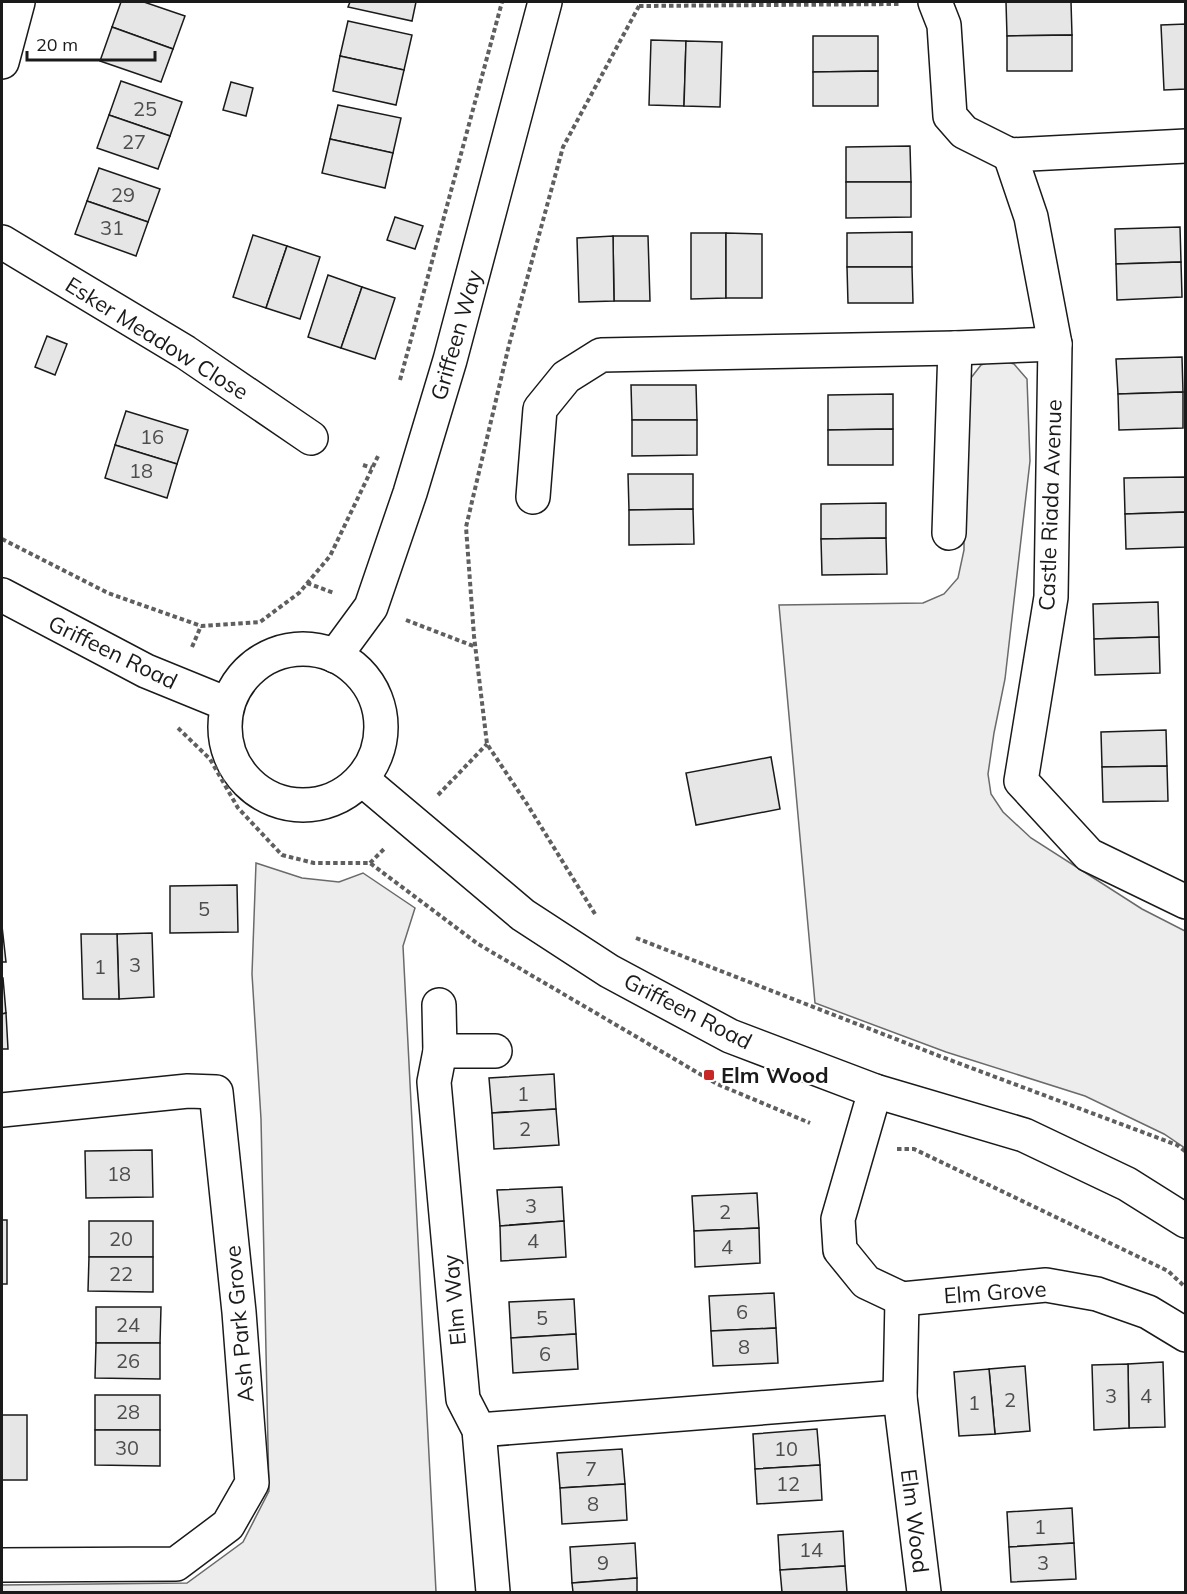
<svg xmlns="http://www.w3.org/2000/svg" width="1187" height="1594" viewBox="0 0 1187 1594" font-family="Mulish,sans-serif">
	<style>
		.built { fill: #ededed; stroke: #6a6a6a; stroke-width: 1.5 }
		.building { fill: #e6e6e6; stroke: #1a1a1a; stroke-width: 1.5 }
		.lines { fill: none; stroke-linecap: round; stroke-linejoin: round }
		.minor-casing { stroke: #1a1a1a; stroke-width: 36 }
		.path { stroke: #5f5f5f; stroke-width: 4; stroke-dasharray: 4.5 3; stroke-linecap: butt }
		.minor { stroke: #fff; stroke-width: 33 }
		.poi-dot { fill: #c62828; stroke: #fff; stroke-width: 2 }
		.labels { text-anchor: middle; stroke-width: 4.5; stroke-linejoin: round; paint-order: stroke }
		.number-label { font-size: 20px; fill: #4d4d4d }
		.street-label { font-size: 22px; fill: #1a1a1a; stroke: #fff }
		.poi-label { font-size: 22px; font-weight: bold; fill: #1a1a1a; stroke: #fff; text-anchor: start }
	</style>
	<rect width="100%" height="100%" fill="#fff"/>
	<g class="built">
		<path d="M998,359L1014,364L1027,379L1030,461L1005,679L994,733L988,774L991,794L1003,812L1031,838L1142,909L1185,931V1148L1164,1134L1085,1096L946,1052L815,1003L779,605L923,603L944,594L958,578L964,550V420L967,383L981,365Z"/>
		<path d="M256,863L302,878L339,882L363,873L415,908L403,946L436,1592H2V1585L187,1583L243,1542L269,1491L261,1119L252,974Z"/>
	</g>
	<g class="building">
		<path d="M121,2H144L185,16L173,49L112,27Z"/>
		<path d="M350,2H416L412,21L348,7Z"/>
		<path d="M1006,2H1071L1072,35L1007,36Z"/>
		<path d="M348,21L412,35L404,70L340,56Z"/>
		<path d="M1186,24V89L1164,90L1161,25Z"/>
		<path d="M112,27L173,49L161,82L100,61Z"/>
		<path d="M1072,35V71H1007V36Z"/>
		<path d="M813,36H878V71L813,72Z"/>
		<path d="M651,40L686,41L684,106L649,105Z"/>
		<path d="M686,41L722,42L720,107L684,106Z"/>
		<path d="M340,56L404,70L396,105L333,91Z"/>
		<path d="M878,71V106H813V72Z"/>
		<path d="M121,81L182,102L170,136L109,115Z"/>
		<path d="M231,82L253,88L246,116L223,110Z"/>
		<path d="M338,105L401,118L393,153L330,139Z"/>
		<path d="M109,115L170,136L158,169L97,148Z"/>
		<path d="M330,139L393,153L385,188L322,173Z"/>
		<path d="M910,146L911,182H846V147Z"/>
		<path d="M99,168L160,189L148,222L87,201Z"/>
		<path d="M846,182H911V217L846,218Z"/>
		<path d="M87,201L148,222L136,256L75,234Z"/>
		<path d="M395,217L423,226L415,249L387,240Z"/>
		<path d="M1180,227L1181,262L1116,264L1115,229Z"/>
		<path d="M912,232V267H847V233Z"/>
		<path d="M691,233H726V298L691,299Z"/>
		<path d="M726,233L762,234V298H726Z"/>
		<path d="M253,235L287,246L266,308L233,297Z"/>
		<path d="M613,236H648L650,301H614Z"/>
		<path d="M613,236L614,301L579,302L577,238Z"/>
		<path d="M287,246L320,257L300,319L266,308Z"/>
		<path d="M1181,262L1182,297L1117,300L1116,264Z"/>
		<path d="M847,267H912L913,303H848Z"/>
		<path d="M328,275L362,287L341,348L308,337Z"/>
		<path d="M362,287L395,298L375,359L341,348Z"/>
		<path d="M47,336L67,344L55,375L35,367Z"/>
		<path d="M1182,357L1183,392L1118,394L1116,359Z"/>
		<path d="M631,385H696L697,420H632Z"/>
		<path d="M1183,392V428L1119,430L1118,394Z"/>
		<path d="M893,394V429L828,430V395Z"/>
		<path d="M126,411L188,430L177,464L115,445Z"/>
		<path d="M632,420H697V455L632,456Z"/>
		<path d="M893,429V465H828V430Z"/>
		<path d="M115,445L177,464L167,498L105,478Z"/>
		<path d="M628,474H693V509L629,510Z"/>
		<path d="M1186,477V512L1125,514L1124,478Z"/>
		<path d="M886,503V538L821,539V504Z"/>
		<path d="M693,509L694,544L629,545V510Z"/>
		<path d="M1186,512V547L1126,549L1125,514Z"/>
		<path d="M886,538L887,574L822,575L821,539Z"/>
		<path d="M1158,602L1159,637L1094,639L1093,604Z"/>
		<path d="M1159,637L1160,673L1095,675L1094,639Z"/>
		<path d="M1166,730L1167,766L1102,767L1101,732Z"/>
		<path d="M771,757L780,809L696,825L686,773Z"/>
		<path d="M1167,766L1168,801L1103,802L1102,767Z"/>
		<path d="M237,885L238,932L170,933V886Z"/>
		<path d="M2,926L6,962H2Z"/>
		<path d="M152,933L154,997L119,999L117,934Z"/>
		<path d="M81,934H117L119,999H83Z"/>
		<path d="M2,978H3L6,1013L2,1014Z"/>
		<path d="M6,1013L8,1049H2V1014Z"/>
		<path d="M554,1074L556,1109L492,1113L489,1078Z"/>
		<path d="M556,1109L559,1145L494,1149L492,1113Z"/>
		<path d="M152,1150L153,1197L86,1198L85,1151Z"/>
		<path d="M562,1187L564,1221L500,1226L497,1190Z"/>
		<path d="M757,1193L759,1228L694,1231L692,1196Z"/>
		<rect x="2" y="1220" width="5" height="64"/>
		<rect x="89" y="1221" width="64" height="36"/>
		<path d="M564,1221L566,1257L501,1261L500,1226Z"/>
		<path d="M759,1228L760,1263L695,1267L694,1231Z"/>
		<path d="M89,1257H153V1292L88,1291Z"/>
		<path d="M774,1293L776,1328L711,1331L709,1296Z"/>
		<path d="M574,1299L576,1334L511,1338L509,1302Z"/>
		<path d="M96,1307H161L160,1343H96Z"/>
		<path d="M776,1328L778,1363L713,1366L711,1331Z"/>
		<path d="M576,1334L578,1369L513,1373L511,1338Z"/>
		<path d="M96,1343H160V1379L95,1378Z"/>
		<path d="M1163,1362L1165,1427L1129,1428L1128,1364Z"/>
		<path d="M1128,1364L1129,1428L1094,1430L1092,1365Z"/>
		<path d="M1025,1366L1030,1431L995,1434L989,1369Z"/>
		<path d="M989,1369L995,1434L959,1436L954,1372Z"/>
		<rect x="95" y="1395" width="65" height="35"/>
		<rect x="2" y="1415" width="25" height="65"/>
		<path d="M817,1429L820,1465L755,1469L753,1434Z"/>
		<path d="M95,1430H160V1466L95,1465Z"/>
		<path d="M622,1449L625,1484L560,1488L557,1453Z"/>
		<path d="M820,1465L822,1500L757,1504L755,1469Z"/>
		<path d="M625,1484L627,1520L562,1524L560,1488Z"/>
		<path d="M1072,1508L1074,1543L1009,1547L1007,1512Z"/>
		<path d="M843,1531L845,1566L780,1570L778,1535Z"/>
		<path d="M635,1543L637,1578L572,1583L570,1547Z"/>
		<path d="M1074,1543L1076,1579L1011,1582L1009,1547Z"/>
		<path d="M845,1566L847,1592H782L780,1570Z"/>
		<path d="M637,1578V1592H573L572,1583Z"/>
	</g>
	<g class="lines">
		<g class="minor-casing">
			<g id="minor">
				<path d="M935,2L944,25L950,116L964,132L1010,155L1186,146"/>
				<path d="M2,62L18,2"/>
				<path d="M1010,155L1031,217L1055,344L1051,597L1021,781L1089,855L1186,902"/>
				<path d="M2,242L185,352L311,438"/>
				<path d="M533,497L540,409L566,377L601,355L955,348L1055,344"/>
				<path d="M949,533L955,348"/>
				<path d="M2,595L146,671L227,704"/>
				<circle cx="303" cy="727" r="78"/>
				<path d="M335,656L371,607L410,493L450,360L545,2"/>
				<path d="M364,781L523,915L609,971L730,1036L875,1091L1024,1135L1127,1184L1186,1221"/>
				<path d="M439,1005L440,1051L434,1082L448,1237L463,1399L479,1430L493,1592"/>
				<path d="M440,1051H495"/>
				<path d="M875,1091L838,1219L840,1250L866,1282L902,1299"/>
				<path d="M2,1110L188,1091L216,1092L239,1312L252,1483L228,1525L176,1564L2,1565"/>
				<path d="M902,1299L1046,1285L1097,1294L1148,1312L1186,1335"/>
				<path d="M902,1299L900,1397L924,1592"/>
				<path d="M479,1430L900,1397"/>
			</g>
		</g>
		<g class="path">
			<path d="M639,6L899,4"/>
			<path d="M400,380L502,2"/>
			<path d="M363,465L372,468"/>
			<path d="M2,539L108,593L201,626L260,622L299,593L330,556L379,454"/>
			<path d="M307,583L334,593"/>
			<path d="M406,620L476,647"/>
			<path d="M192,647L201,626"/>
			<path d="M178,728L210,759L238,808L282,855L314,863H370L478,944L717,1084L810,1123"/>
			<path d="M438,795L487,744"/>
			<path d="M370,863L384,849"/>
			<path d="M595,914L527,804L487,744L474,636L466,527L509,345L563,147L639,6V2"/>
			<path d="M636,938L942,1057L1177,1145L1186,1152"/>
			<path d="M897,1149H914L1168,1271L1183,1285"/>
		</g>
		<use href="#minor" class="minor"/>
	</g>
	<rect class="poi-dot" x="703" y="1069" width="12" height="12" rx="3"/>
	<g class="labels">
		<g class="number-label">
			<text x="145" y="116">25</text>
			<text x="134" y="149">27</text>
			<text x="123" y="202">29</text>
			<text x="112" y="235">31</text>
			<text x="152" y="444">16</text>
			<text x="141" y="478">18</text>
			<text x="204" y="916">5</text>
			<text x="135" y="972">3</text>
			<text x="100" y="974">1</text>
			<text x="523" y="1101">1</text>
			<text x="525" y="1136">2</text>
			<text x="119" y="1181">18</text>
			<text x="531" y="1213">3</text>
			<text x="725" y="1219">2</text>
			<text x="121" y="1246">20</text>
			<text x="533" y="1248">4</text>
			<text x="727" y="1254">4</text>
			<text x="121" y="1281">22</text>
			<text x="742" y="1319">6</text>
			<text x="542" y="1325">5</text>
			<text x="128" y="1332">24</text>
			<text x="744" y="1354">8</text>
			<text x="545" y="1361">6</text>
			<text x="128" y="1368">26</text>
			<text x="1111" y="1403">3</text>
			<text x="1146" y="1403">4</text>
			<text x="1010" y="1407">2</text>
			<text x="974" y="1410">1</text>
			<text x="128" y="1419">28</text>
			<text x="127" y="1455">30</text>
			<text x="786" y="1456">10</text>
			<text x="591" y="1476">7</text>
			<text x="788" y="1491">12</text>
			<text x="593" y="1511">8</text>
			<text x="1040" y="1534">1</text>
			<text x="811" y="1557">14</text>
			<text x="603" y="1570">9</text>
			<text x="1043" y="1570">3</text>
		</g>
		<g class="street-label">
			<text transform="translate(456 335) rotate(-74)" y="8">Griffeen Way</text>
			<text transform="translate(157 338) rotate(32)" y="8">Esker Meadow Close</text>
			<text transform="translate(1050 505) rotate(-88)" y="8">Castle Riada Avenue</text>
			<text transform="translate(113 652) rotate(26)" y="8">Griffeen Road</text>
			<text transform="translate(688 1011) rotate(27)" y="8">Griffeen Road</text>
			<text transform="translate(995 1292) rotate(-4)" y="8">Elm Grove</text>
			<text transform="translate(454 1300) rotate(-95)" y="8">Elm Way</text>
			<text transform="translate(239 1324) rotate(-95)" y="8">Ash Park Grove</text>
			<text transform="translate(915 1521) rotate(83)" y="8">Elm Wood</text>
		</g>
		<g class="poi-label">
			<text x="721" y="1083">Elm Wood</text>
		</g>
	</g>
	<rect width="1187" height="1594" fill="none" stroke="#1a1a1a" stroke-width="6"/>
	<path d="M27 51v9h128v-9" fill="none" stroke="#1a1a1a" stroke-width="3"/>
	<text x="36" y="51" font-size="18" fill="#1a1a1a" stroke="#ffffff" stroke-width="4.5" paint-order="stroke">20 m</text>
</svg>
